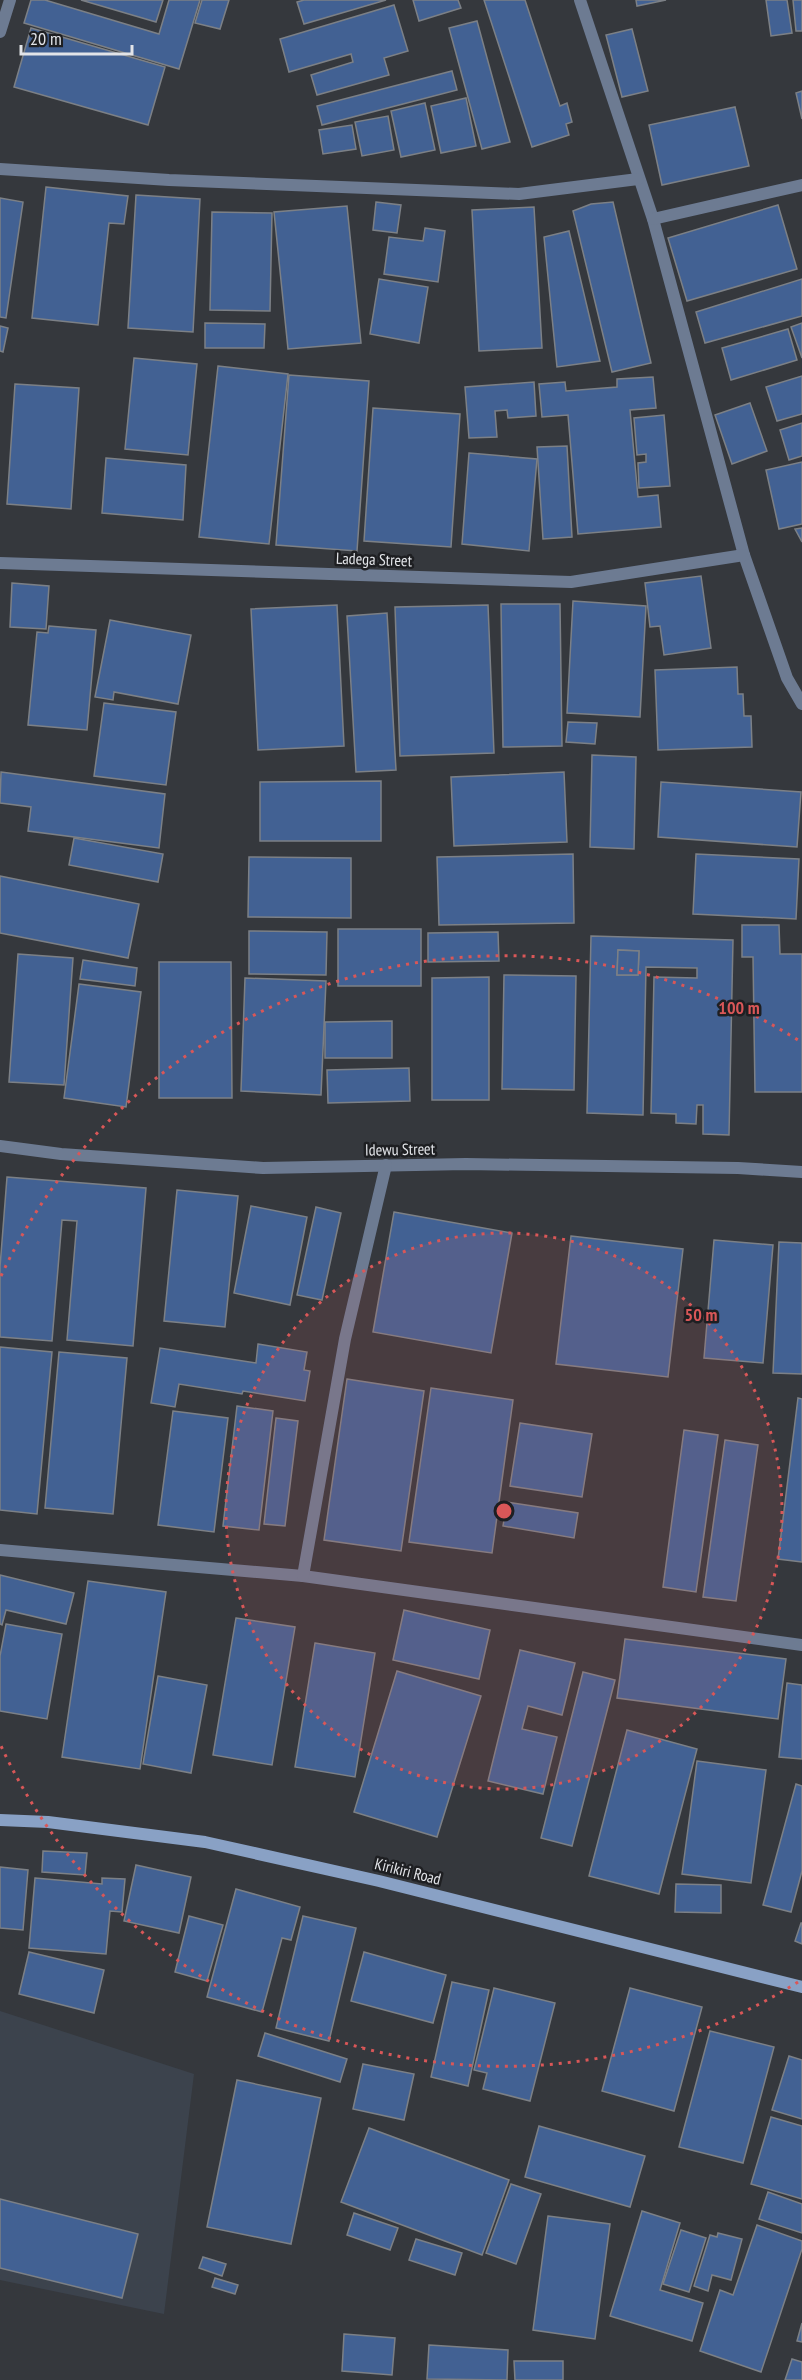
<svg xmlns="http://www.w3.org/2000/svg" width="802" height="2380" viewBox="0 0 802 2380" font-family="'PT Sans Narrow',sans-serif">
	<style>
		.built { fill: #3c434d }
		.building { fill: #426193; stroke: #7c8086; stroke-width: 1.5; fill-rule: evenodd }
		.lines { fill: none; stroke-linecap: round; stroke-linejoin: round }
		.minor { stroke: #6d7b92; stroke-width: 12 }
		.secondary { stroke: #89a1c5; stroke-width: 12 }
		.ring { fill: none; stroke: #d95758; stroke-width: 3; stroke-dasharray: 3 6 }
		.labels { text-anchor: middle; stroke-width: 5; stroke-linejoin: round; paint-order: stroke }
		.street-label { font-size: 16px; fill: #e2e4e8; stroke: #1e1f22 }
		.centre { fill: #d95758; stroke: #1e1f22; stroke-width: 3 }
		.ring-label { font-size: 18px; text-anchor: middle; font-weight: bold; fill: #d95758; stroke: #1e1f22; stroke-width: 5; stroke-linejoin: round; paint-order: stroke }
	</style>
	<rect width="100%" height="100%" fill="#35383d"/>
	<path class="built" d="M0,2011L194,2074L164,2314L0,2280Z"/>
	<g class="building">
		<path d="M31,0H45L159,34L169,0H200L179,69L24,23Z"/>
		<path d="M81,0H163L156,22Z"/>
		<path d="M202,0H229L220,29L195,23Z"/>
		<path d="M304,0H386L304,24L297,2Z"/>
		<path d="M413,0H458L461,8L419,21Z"/>
		<path d="M484,0H525L560,106L567,103L572,122L566,124L569,135L532,147Z"/>
		<path d="M636,0H666L637,6Z"/>
		<path d="M766,0H787L792,33L771,36Z"/>
		<path d="M793,0H802V31H796Z"/>
		<path d="M394,5L408,51L384,58L389,75L317,95L311,75L353,62L351,54L289,72L280,39Z"/>
		<path d="M477,21L510,142L482,149L449,28Z"/>
		<path d="M31,28L165,67L148,125L14,87Z"/>
		<path d="M632,29L648,91L622,97L606,35Z"/>
		<path d="M452,71L457,90L322,125L317,106Z"/>
		<path d="M802,91V119L796,93Z"/>
		<path d="M466,98L476,146L441,153L431,106Z"/>
		<path d="M425,103L435,150L401,157L391,111Z"/>
		<path d="M735,107L749,166L662,185L649,125Z"/>
		<path d="M388,116L394,150L362,156L355,122Z"/>
		<path d="M352,125L356,149L323,154L319,130Z"/>
		<path d="M46,187L128,196L124,224L109,223L98,325L32,318Z"/>
		<path d="M136,195L200,199L193,332L128,328Z"/>
		<path d="M0,198L23,202L6,318L0,317Z"/>
		<path d="M376,202L401,205L397,233L373,230Z"/>
		<path d="M613,202L651,363L612,372L573,211L591,204Z"/>
		<path d="M778,205L797,269L687,301L668,238Z"/>
		<path d="M347,206L361,343L288,349L274,212Z"/>
		<path d="M534,207L542,348L479,351L472,210Z"/>
		<path d="M212,212L272,213L270,311L210,310Z"/>
		<path d="M425,228L445,231L438,282L384,274L389,237L423,241Z"/>
		<path d="M569,231L600,361L557,367L544,237Z"/>
		<path d="M379,279L428,287L419,343L370,334Z"/>
		<path d="M802,279V316L705,343L696,312Z"/>
		<path d="M205,323L265,324L264,348H205Z"/>
		<path d="M802,323V358L791,327Z"/>
		<path d="M0,326L8,328L3,352L0,351Z"/>
		<path d="M788,329L797,360L731,380L722,348Z"/>
		<path d="M134,358L197,364L188,455L125,449Z"/>
		<path d="M218,366L288,374L269,544L199,537Z"/>
		<path d="M289,375L369,381L357,551L276,545Z"/>
		<path d="M802,376V414L777,421L766,387Z"/>
		<path d="M653,377L656,408L630,410L638,497L658,495L661,527L578,534L568,415L542,417L539,384L565,382L566,391L617,387V379Z"/>
		<path d="M534,382L536,416L508,418L507,410L495,411L497,437L469,438L465,387Z"/>
		<path d="M15,384L79,388L71,509L7,504Z"/>
		<path d="M750,403L767,451L732,464L715,415Z"/>
		<path d="M373,408L460,414L451,547L364,541Z"/>
		<path d="M664,415L670,486L639,488L638,463L646,462V454L637,455L634,418Z"/>
		<path d="M802,423V456L789,460L780,430Z"/>
		<path d="M567,446L572,537L543,539L537,447Z"/>
		<path d="M469,453L537,459L529,551L462,544Z"/>
		<path d="M106,458L186,465L183,520L102,513Z"/>
		<path d="M802,462V524L779,529L766,470Z"/>
		<path d="M802,528V542L795,529Z"/>
		<path d="M701,576L711,648L664,655L660,626L650,627L645,583Z"/>
		<path d="M12,583L49,586L46,629L10,627Z"/>
		<path d="M573,601L646,606L640,717L567,713Z"/>
		<path d="M501,604H560L562,746L503,747Z"/>
		<path d="M337,605L344,746L258,750L251,609Z"/>
		<path d="M488,605L494,753L400,756L395,607Z"/>
		<path d="M387,613L396,770L356,772L347,616Z"/>
		<path d="M110,620L191,635L178,704L114,692L113,700L95,697Z"/>
		<path d="M49,626L96,630L87,730L28,725L37,632L48,633Z"/>
		<path d="M737,667L738,694H743L744,716H751L752,747L658,750L655,670Z"/>
		<path d="M104,703L176,712L166,785L94,776Z"/>
		<path d="M568,722L597,723L595,744L566,742Z"/>
		<path d="M592,755L636,757L634,849L590,847Z"/>
		<path d="M1,772L165,794L159,848L28,831L31,807L0,803Z"/>
		<path d="M564,772L567,842L454,846L451,777Z"/>
		<path d="M381,781V841H260V782Z"/>
		<path d="M661,782L801,792L797,847L658,837Z"/>
		<path d="M74,838L163,854L158,882L69,865Z"/>
		<path d="M573,854L574,923L439,925L437,857Z"/>
		<path d="M696,854L799,859L796,919L693,914Z"/>
		<path d="M249,857L351,858V918L248,917Z"/>
		<path d="M0,876L139,904L128,958L0,933Z"/>
		<path d="M742,925H779L780,954H802V1092H755L753,957H742Z"/>
		<rect x="338" y="929" width="83" height="57"/>
		<path d="M249,931L327,932L326,975L249,974Z"/>
		<path d="M498,932L499,961L428,962V933Z"/>
		<path d="M591,936L733,940L729,1135L703,1134V1105H697L696,1124L676,1123V1114L651,1113L654,977L697,978V968L646,967L643,1115L587,1113ZM618,950L639,951L638,975H617Z"/>
		<path d="M618,950L639,951L638,975H617Z"/>
		<path d="M18,954L73,958L64,1085L9,1082Z"/>
		<path d="M83,960L137,968L135,986L80,979Z"/>
		<path d="M159,962H231L232,1098H159Z"/>
		<path d="M504,975L576,976L574,1090L502,1089Z"/>
		<path d="M489,977V1100H432V978Z"/>
		<path d="M245,978L326,981L321,1095L241,1091Z"/>
		<path d="M79,984L141,992L126,1107L64,1098Z"/>
		<path d="M392,1021V1058H325V1022Z"/>
		<path d="M409,1068L410,1101L328,1103L327,1070Z"/>
		<path d="M7,1177L146,1188L133,1346L67,1340L77,1221L62,1220L52,1341L0,1337V1267Z"/>
		<path d="M177,1190L238,1196L225,1327L164,1321Z"/>
		<path d="M251,1206L307,1217L290,1305L234,1293Z"/>
		<path d="M316,1207L341,1213L322,1300L297,1295Z"/>
		<path d="M394,1212L512,1233L491,1353L373,1332Z"/>
		<path d="M571,1236L683,1249L668,1377L556,1364Z"/>
		<path d="M714,1240L773,1245L763,1363L704,1358Z"/>
		<path d="M779,1242L802,1243V1374L773,1373Z"/>
		<path d="M258,1344L307,1352L304,1370L310,1371L305,1401L243,1391L242,1394L179,1384L175,1407L151,1403L160,1348L256,1363Z"/>
		<path d="M0,1347L52,1352L37,1514L0,1510Z"/>
		<path d="M59,1352L127,1358L113,1514L45,1508Z"/>
		<path d="M347,1379L424,1391L401,1551L324,1540Z"/>
		<path d="M431,1388L513,1400L492,1553L409,1542Z"/>
		<path d="M798,1398L802,1399V1562L778,1559Z"/>
		<path d="M237,1406L273,1411L259,1530L223,1526Z"/>
		<path d="M173,1411L228,1418L214,1532L158,1525Z"/>
		<path d="M276,1418L298,1421L285,1526L264,1524Z"/>
		<path d="M520,1423L592,1434L582,1497L510,1486Z"/>
		<path d="M684,1430L718,1435L696,1592L663,1587Z"/>
		<path d="M725,1440L758,1445L736,1601L703,1597Z"/>
		<path d="M507,1502L578,1513L574,1538L503,1526Z"/>
		<path d="M0,1575L74,1593L66,1624L6,1610L2,1625L0,1624Z"/>
		<path d="M88,1581L166,1592L140,1769L62,1757Z"/>
		<path d="M404,1610L490,1630L479,1679L393,1660Z"/>
		<path d="M236,1618L295,1627L272,1765L213,1755Z"/>
		<path d="M6,1624L62,1634L47,1719L0,1711V1656Z"/>
		<path d="M625,1639L786,1659L778,1719L617,1698Z"/>
		<path d="M315,1643L375,1653L355,1777L295,1767Z"/>
		<path d="M520,1650L575,1663L562,1715L528,1706L522,1729L557,1737L543,1794L488,1781Z"/>
		<path d="M397,1671L481,1696L437,1837L354,1812Z"/>
		<path d="M583,1672L615,1680L572,1846L541,1838Z"/>
		<path d="M158,1676L207,1685L191,1773L143,1764Z"/>
		<path d="M787,1683L802,1685V1759L779,1757Z"/>
		<path d="M627,1730L697,1749L659,1894L589,1876Z"/>
		<path d="M697,1761L766,1770L751,1883L682,1874Z"/>
		<path d="M796,1784L802,1786V1871L791,1912L763,1905Z"/>
		<path d="M43,1851L87,1853L85,1875L42,1872Z"/>
		<path d="M136,1865L191,1877L179,1933L124,1921Z"/>
		<path d="M0,1867L28,1870L23,1930L0,1928Z"/>
		<path d="M35,1878L102,1884V1878L125,1879L122,1912L110,1911L106,1954L29,1948Z"/>
		<path d="M676,1884L721,1885V1913L675,1912Z"/>
		<path d="M236,1889L300,1907L291,1940L282,1938L262,2012L207,1997Z"/>
		<path d="M189,1916L223,1925L207,1981L175,1972Z"/>
		<path d="M303,1916L356,1928L329,2041L276,2028Z"/>
		<path d="M801,1923H802V1944L795,1941Z"/>
		<path d="M29,1952L104,1970L94,2013L19,1994Z"/>
		<path d="M364,1952L446,1975L433,2023L351,2001Z"/>
		<path d="M452,1982L489,1990L468,2086L431,2077Z"/>
		<path d="M494,1988L555,2003L530,2101L483,2089L487,2073L474,2070Z"/>
		<path d="M630,1988L702,2007L674,2111L602,2091Z"/>
		<path d="M710,2031L774,2047L743,2163L679,2147Z"/>
		<path d="M265,2033L347,2059L340,2082L258,2056Z"/>
		<path d="M789,2056L802,2060V2119L772,2110Z"/>
		<path d="M363,2064L414,2074L404,2120L353,2109Z"/>
		<path d="M237,2080L321,2098L291,2244L207,2227Z"/>
		<path d="M771,2117L802,2126V2199L751,2184Z"/>
		<path d="M539,2126L645,2156L630,2207L525,2177Z"/>
		<path d="M369,2128L509,2180L482,2255L341,2202Z"/>
		<path d="M511,2184L541,2194L516,2264L486,2253Z"/>
		<path d="M768,2192L802,2204V2233L759,2219Z"/>
		<path d="M0,2199L138,2234L122,2298L0,2268Z"/>
		<path d="M642,2211L680,2223L660,2290L703,2303L692,2341L610,2316Z"/>
		<path d="M354,2213L398,2228L390,2250L347,2235Z"/>
		<path d="M548,2216L610,2224L595,2339L533,2330Z"/>
		<path d="M757,2225L802,2241V2249L761,2372L700,2351L720,2290L733,2295Z"/>
		<path d="M681,2230L706,2238L689,2292L663,2284Z"/>
		<path d="M718,2233L742,2239L731,2280L712,2275L708,2291L694,2286L710,2235L717,2237Z"/>
		<path d="M416,2239L462,2253L455,2275L409,2260Z"/>
		<path d="M203,2257L226,2264L222,2276L199,2268Z"/>
		<path d="M215,2278L238,2285L235,2294L212,2287Z"/>
		<path d="M802,2323V2342L797,2341Z"/>
		<path d="M344,2334L395,2338L392,2375L342,2371Z"/>
		<path d="M429,2345L508,2350L507,2380L427,2379Z"/>
		<path d="M792,2359L802,2362V2380H785Z"/>
		<path d="M514,2361H563V2380H515Z"/>
	</g>
	<g class="lines">
		<g class="minor">
			<path d="M580,0L653,219L744,555L787,678L802,704"/>
			<path d="M0,32L10,0"/>
			<path d="M0,169L169,180L519,194L638,179"/>
			<path d="M653,219L802,185"/>
			<path d="M0,563L571,582L744,555"/>
			<path d="M0,1146L61,1154L263,1168L466,1164L738,1168L802,1172"/>
			<path d="M0,1550L303,1576L802,1645"/>
			<path d="M303,1576L345,1339L386,1165"/>
		</g>
		<path class="secondary" d="M0,1820L48,1822L205,1842L379,1881L802,1987"/>
	</g>
	<circle cx="504" cy="1511" r="278" fill="#d95758" fill-opacity=".12"/>
	<g class="ring">
		<circle cx="504" cy="1511" r="278"/>
		<path d="M798 1982A555 555 0 0 1 1 1746M1 1276A555 555 0 0 1 798 1040"/>
	</g>
	<g class="labels">
		<g class="street-label">
			<text transform="translate(374 559) rotate(2)" y="6">Ladega Street</text>
			<text transform="translate(400 1149) rotate(-1)" y="6">Idewu Street</text>
			<text transform="translate(408 1871) rotate(14)" y="6">Kirikiri Road</text>
		</g>
	</g>
	<circle cx="504" cy="1511" r="9" class="centre"/>
	<g class="ring-label">
		<text x="739" y="1014">100 m</text>
		<text x="701" y="1321">50 m</text>
	</g>
	<path d="M21 45v9h111v-9" fill="none" stroke="#e2e4e8" stroke-width="3"/>
	<text x="30" y="45" font-size="18" fill="#e2e4e8" stroke="#1e1f22" stroke-width="4.5" paint-order="stroke">20 m</text>
</svg>
